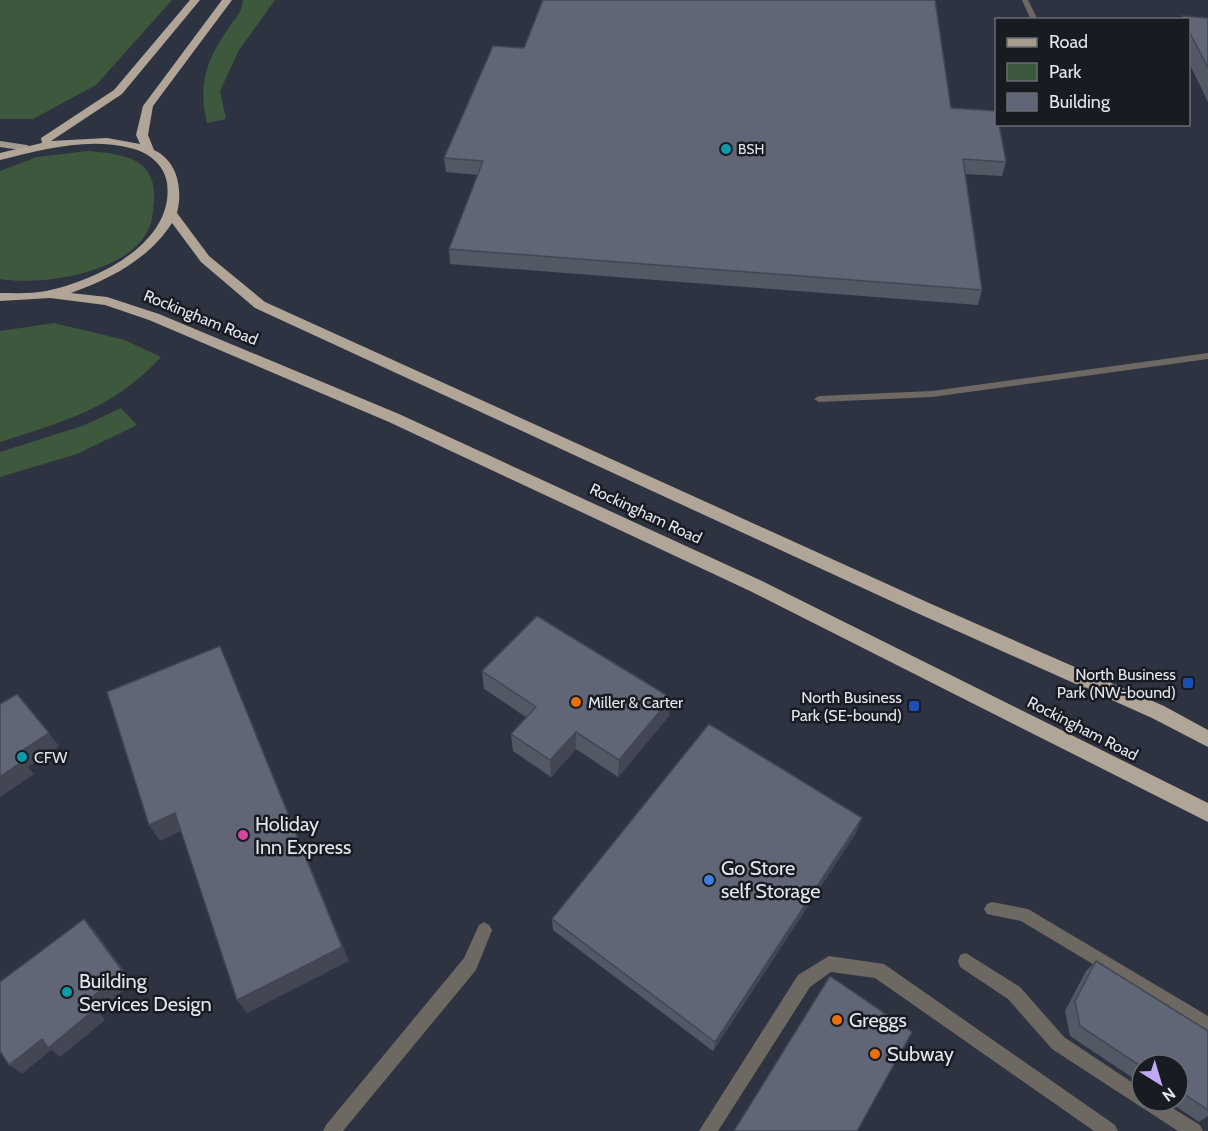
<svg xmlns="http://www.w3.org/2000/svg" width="1208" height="1131" viewBox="0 0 1208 1131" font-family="Cabin,sans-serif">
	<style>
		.green { fill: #3e583d }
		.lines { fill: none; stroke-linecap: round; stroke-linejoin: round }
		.service { fill: #6d6861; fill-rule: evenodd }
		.primary { fill: #a59b8d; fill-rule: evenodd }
		.trunk { fill: #b0a596; fill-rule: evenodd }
		.wall { fill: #535865 }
		.shaded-wall { fill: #434753 }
		.building { fill: #606676; stroke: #434753; stroke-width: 1.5 }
		.culture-dot { fill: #0f9aa8; stroke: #191b22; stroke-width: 2 }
		.transit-dot { fill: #1a4fb4; stroke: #191b22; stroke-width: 2 }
		.food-dot { fill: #e8710a; stroke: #191b22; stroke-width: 2 }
		.hotel-dot { fill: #d1479c; stroke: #191b22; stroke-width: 2 }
		.shop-dot { fill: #3f7fe0; stroke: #191b22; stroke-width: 2 }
		.labels { text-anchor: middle; stroke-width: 5; stroke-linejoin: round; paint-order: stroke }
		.far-poi-label { font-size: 14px; fill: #e2e5ef; stroke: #191b22; text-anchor: start }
		.street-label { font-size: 16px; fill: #e2e5ef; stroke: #191b22 }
		.poi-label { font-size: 16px; fill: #e2e5ef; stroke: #191b22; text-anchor: end }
		.near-poi-label { font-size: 20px; fill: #e2e5ef; stroke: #191b22; text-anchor: start }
	</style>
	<rect width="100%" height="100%" fill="#2e3342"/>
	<g class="green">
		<path d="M0,0H172L96,85L33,119H0Z"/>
		<path d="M243,0H275L239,50L220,91L226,119L207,123C198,85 206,60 228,29C235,18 242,13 243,0Z"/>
		<path d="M88,151C122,154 157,157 154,201C153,209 153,220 149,228C130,273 42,286 0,279V171L37,157Z"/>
		<path d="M54,323L125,340L161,357C113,409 65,421 0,442V331Z"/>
		<path d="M121,408L137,425L77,454L0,477V452L85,425Z"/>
	</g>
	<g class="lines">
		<g class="service">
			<path d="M1022,0H1028L1038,20H1031Z"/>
			<path d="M1208,353V359L932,397L819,402L814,399L819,396L932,391Z"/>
			<path d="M992,902L1028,909L1208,1016V1033L1021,921L987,914L984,909L987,904Z"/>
			<path d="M484,922L489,925L492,930L476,970L343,1131H323L326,1125L464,958L479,925Z"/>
			<path d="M966,953L1020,987L1064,1037L1142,1089V1101H1161L1200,1125L1203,1131H1178L1052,1049L1008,999L960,967L958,961L960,955Z"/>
			<path d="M829,956L884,964L1115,1125L1118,1131H1094L875,978L831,972L810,987L718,1131H699L798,975Z"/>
		</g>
		<path class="primary" d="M0,141L27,145L32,148L27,151L0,147Z"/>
		<path class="trunk" d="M190,0H200L122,94L51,141L107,138L140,144L136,135L143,106L222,0H232L153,106L148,135L154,150C178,161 183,190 177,213L209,256L265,302L929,603L1164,706L1208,730V747L1152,718L917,613L255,308L201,262L172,223C149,259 110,279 71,293L107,297L159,314L399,414L762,581L1208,803V822L750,591L389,422L149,320L105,305L50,298L0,301V293C15,293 31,294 46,291C96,281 175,243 167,183C164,164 148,152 130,148C87,137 42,150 0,160V153L42,143L41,138L114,90Z"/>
	</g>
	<g class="wall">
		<path d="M1182,16L1208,18V102L1188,61V20H1181Z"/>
		<path d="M951,108L1006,162L1002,176L965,174L982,290L978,305L450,264L449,249L478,175L446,172L444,158Z"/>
		<path d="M482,671L671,698L669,716L618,777L576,749L551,777L513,751L511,734L526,717L484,689Z"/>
		<path d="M857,831L713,1051L553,930L552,919Z"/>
		<path d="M1096,961L1208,1031V1116L1199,1122L1168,1101H1178V1065H1142V1084L1070,1036L1065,1011L1086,971Z"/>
	</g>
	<g class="shaded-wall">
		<path d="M220,646L228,665L349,961L247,1013L237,1000Z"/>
		<path d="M671,698L669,716L618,777L619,760Z"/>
		<path d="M576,732V749L551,777L550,760Z"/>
		<path d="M49,733L59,746L28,767L34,774L0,797V777L17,754Z"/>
		<path d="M175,813L185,829L160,841L149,825Z"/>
		<path d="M862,818L857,831L713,1051L715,1042Z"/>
		<path d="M84,919L94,930L133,983L98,1011L105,1020L60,1057L51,1050L22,1074L9,1065L87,1001Z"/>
	</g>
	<g class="building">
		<path d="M543,0H935L951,108L996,111V124H999L1006,162L963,159L982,290L449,249L483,161L444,158L493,46L524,48Z"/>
		<path d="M1182,16L1208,18V68L1188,29V20H1184Z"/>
		<path d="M537,616L671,698L619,760L576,732L550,760L511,734L536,707L482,671Z"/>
		<path d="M220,646L342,947L237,1000L175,813L149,825L107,692Z"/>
		<path d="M17,694L49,733L17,754L23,761L0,777V704Z"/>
		<path d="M709,724L862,818L715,1042L552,919Z"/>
		<path d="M84,919L123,972L87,1001L94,1010L48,1048L42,1039L9,1065L0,1051V982Z"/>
		<path d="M1096,961L1208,1031V1110L1178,1090V1065H1142V1067L1080,1026L1075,1001Z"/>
		<path d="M830,976L912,1032L857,1131H734Z"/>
	</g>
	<g class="culture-dot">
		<circle cx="726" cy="149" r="6"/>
		<circle cx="22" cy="757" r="6"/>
		<circle cx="67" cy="992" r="6"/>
	</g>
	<g class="transit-dot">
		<rect x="1182" y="677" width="12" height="12" rx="3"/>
		<rect x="908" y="700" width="12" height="12" rx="3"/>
	</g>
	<g class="food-dot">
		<circle cx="576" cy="702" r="6"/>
		<circle cx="837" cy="1020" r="6"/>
		<circle cx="875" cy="1054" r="6"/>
	</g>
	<circle class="hotel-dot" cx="243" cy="835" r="6"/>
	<circle class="shop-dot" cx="709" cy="880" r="6"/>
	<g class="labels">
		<g class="far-poi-label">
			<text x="738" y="154">BSH</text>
		</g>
		<g class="street-label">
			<text transform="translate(201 317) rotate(22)" y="6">Rockingham Road</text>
			<text transform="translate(646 513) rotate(25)" y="6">Rockingham Road</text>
			<text transform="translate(1083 728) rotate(27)" y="6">Rockingham Road</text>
		</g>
		<g class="poi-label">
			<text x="1176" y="680">North Business<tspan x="1176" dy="18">Park (NW-bound)</tspan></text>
			<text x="902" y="703">North Business<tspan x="902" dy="18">Park (SE-bound)</tspan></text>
			<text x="588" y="708" text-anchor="start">Miller &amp; Carter</text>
			<text x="34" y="763" text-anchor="start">CFW</text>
		</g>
		<g class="near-poi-label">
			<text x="255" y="831">Holiday<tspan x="255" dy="23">Inn Express</tspan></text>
			<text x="721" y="875">Go Store<tspan x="721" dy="23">self Storage</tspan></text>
			<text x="79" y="988">Building<tspan x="79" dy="23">Services Design</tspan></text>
			<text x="849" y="1027">Greggs</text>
			<text x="887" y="1061">Subway</text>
		</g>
	</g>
	<rect x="995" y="18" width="195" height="108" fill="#191b22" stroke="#696c74" stroke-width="1.5"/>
	<rect x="1007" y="38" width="30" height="9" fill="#a59b8d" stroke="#696c74" stroke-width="1.5"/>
	<text x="1049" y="48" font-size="18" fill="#e2e5ef">Road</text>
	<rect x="1007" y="63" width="30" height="18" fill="#3e583d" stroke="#696c74" stroke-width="1.5"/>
	<text x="1049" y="78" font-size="18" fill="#e2e5ef">Park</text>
	<rect x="1007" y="93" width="30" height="18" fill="#606676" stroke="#696c74" stroke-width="1.5"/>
	<text x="1049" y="108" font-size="18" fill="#e2e5ef">Building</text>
	<g transform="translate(1160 1083) rotate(143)"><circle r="28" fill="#191b22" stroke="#696c74" stroke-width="1.5"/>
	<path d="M0-4.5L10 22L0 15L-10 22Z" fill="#c1a8f3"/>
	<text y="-9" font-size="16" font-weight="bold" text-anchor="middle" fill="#e2e5ef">N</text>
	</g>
</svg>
